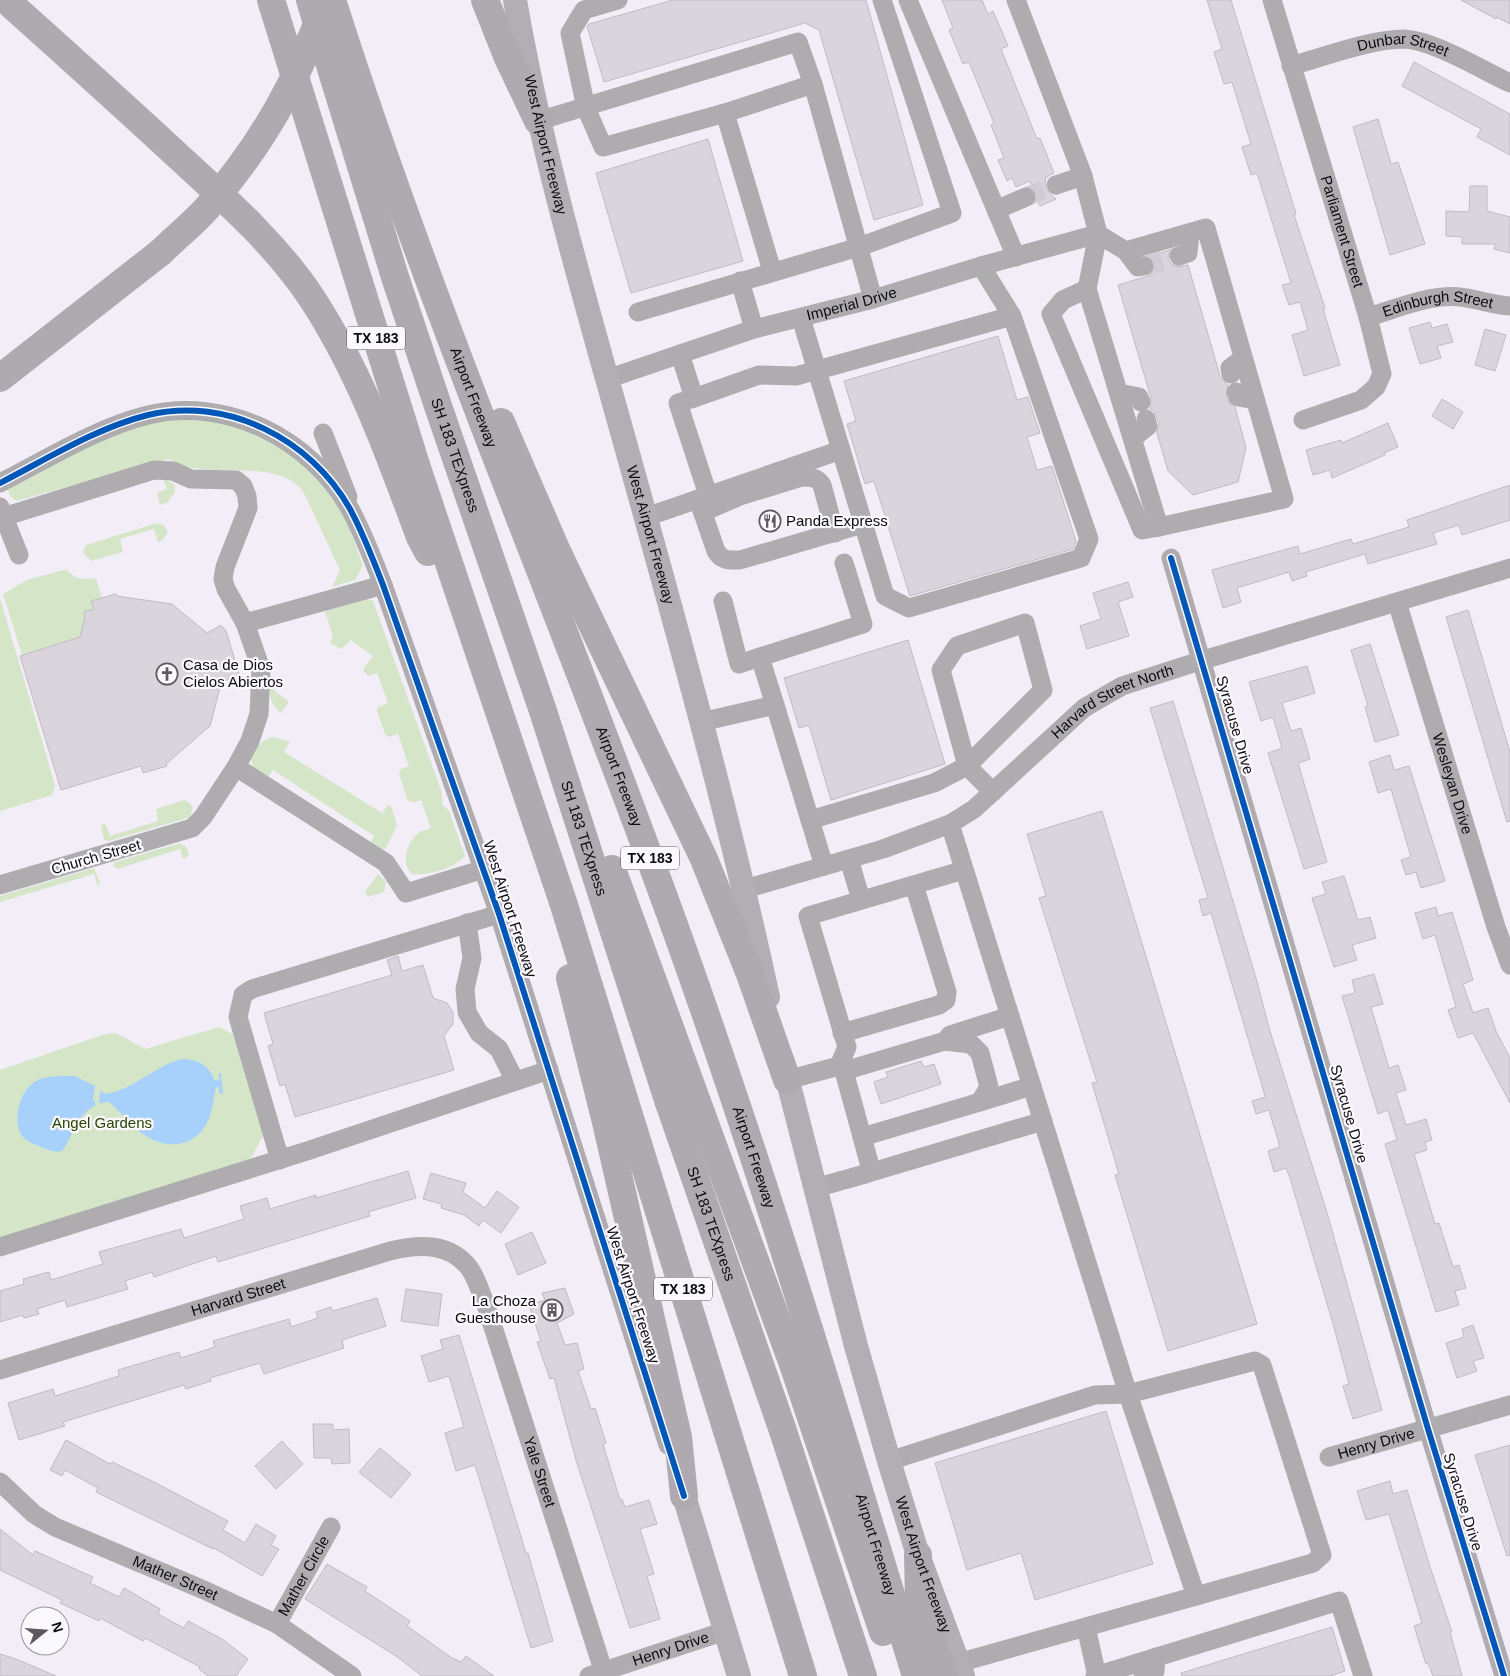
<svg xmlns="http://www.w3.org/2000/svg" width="1510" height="1676" viewBox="0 0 1510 1676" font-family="Helvetica,sans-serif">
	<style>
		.green { fill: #d5e6c8 }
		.water { fill: #a7d1fb }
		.building { fill: #dad5dc; stroke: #c0bbc2 }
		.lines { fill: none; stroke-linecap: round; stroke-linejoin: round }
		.minor-tunnel { stroke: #d0cbd4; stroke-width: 19; stroke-dasharray: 19 9; stroke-linecap: butt }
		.minor { stroke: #afacb0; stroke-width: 19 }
		.major { stroke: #b2aeb4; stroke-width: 24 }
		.highway { stroke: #aeaab0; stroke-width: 28 }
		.highway-bridge { stroke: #aeaab0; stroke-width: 28 }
		.cycleway-casing { stroke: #fbf9fd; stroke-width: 9 }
		.cycleway { stroke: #0057b8; stroke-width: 6 }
		.labels { text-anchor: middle; stroke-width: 4.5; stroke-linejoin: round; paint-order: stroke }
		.shield { fill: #fbf9fd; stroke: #545257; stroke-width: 1 }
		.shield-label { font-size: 14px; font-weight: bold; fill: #0d0a10 }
		.street-label { font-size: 15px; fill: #0d0a10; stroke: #fbf9fd }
		.poi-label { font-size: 15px; fill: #0d0a10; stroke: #fbf9fd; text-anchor: start }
		.park-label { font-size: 15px; fill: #284504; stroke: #fbf9fd }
	</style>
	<rect width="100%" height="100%" fill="#f2edf7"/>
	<g class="green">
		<path d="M187,417L221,419L275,440L306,465L344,513L363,566L355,580L332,587L340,570L303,491C279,461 222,475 187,467C181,465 175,462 169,459L16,501L10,496L8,490L13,484L113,431L148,421Z"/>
		<path d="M163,479L174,484L175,492L168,502L160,505L157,492L167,489Z"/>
		<path d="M157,523L163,525L168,531L163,540L158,542L154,529L120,539L123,552L91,561L83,552L86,545Z"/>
		<path d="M67,569C74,580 84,580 96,578L102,598L92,601L94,609L84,612L85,618L80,637L22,655L3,594L27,580Z"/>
		<path d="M0,598L55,785L52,795L0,811Z"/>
		<path d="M364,598L373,601L442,793V804L449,811L465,856C455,868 427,876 412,874C400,863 407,841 420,832C423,830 428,829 431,828L421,800L413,802L408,801L399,774L401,769L409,766L398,734L389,737L385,734L377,711L378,707L388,703L377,673L368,676L363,670L373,656L351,640L341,649L330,643L333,637L325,611L364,600Z"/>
		<path d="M271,676L279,682L274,690L289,702L281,713C270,705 266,688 271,676Z"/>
		<path d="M273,737L290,742L284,752L382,813L388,805L391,806L397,825L386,848L382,850L369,846L374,836L273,770L266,780C263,777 258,773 255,769C244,755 261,740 273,737Z"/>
		<path d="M184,800L189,802L193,808L190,816L187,818L109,841L104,840L101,826L102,824L106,825L110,836L158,821L156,809Z"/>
		<path d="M180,843L186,847L189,854L186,858H183L180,849L118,869L113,866L115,862Z"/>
		<path d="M94,868L100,883L98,886L94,874L0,902V896Z"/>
		<path d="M378,874L386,882L384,892L368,897L365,892Z"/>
		<path d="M219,1027L233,1034L263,1135L248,1165L0,1242V1070L105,1034L116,1033L145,1049Z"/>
	</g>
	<g class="water">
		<path d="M183,1059C199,1060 209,1065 215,1081L220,1079L218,1074L221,1073L223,1094L219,1093V1087H216C213,1101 212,1117 204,1128C190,1148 165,1148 146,1136C132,1127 122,1113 109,1102L99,1103L100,1090L105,1094C135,1090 154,1065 183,1059Z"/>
		<path d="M75,1076L95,1086L93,1098L96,1105C74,1117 75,1134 62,1151C54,1153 50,1150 43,1148C38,1145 30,1143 25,1139C10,1125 19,1090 36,1081C47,1075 63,1076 75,1076Z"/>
	</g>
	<g class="building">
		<path d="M673,0H866L923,205L874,220L819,30L805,23L604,82L587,26L589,24Z"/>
		<path d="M942,0H982L988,14L993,11L1008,46L1001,49L1037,139L1040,138L1054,173L1046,177L1045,183L1046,189L1056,199L1040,206L1030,181L1016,187L1012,178L1007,181L998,160L1004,158L991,125L994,123L969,62L963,64L949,30L953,28Z"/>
		<path d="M1207,0H1231L1296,214L1294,215L1325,308L1323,309L1340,365L1304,376L1292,335L1308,330L1300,302L1289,305L1282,285L1291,283L1257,173L1251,175L1242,147L1251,144L1232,82L1224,84L1214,52L1222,49Z"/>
		<path d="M1461,0H1510V24L1497,17L1496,19Z"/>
		<path d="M1414,62L1510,114V155L1477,137L1481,129L1402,86Z"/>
		<path d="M1378,119L1391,164L1398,162L1425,244L1390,255L1353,127Z"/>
		<path d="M708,139L743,261L631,293L596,173Z"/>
		<path d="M1470,186H1487V211L1510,217V253L1494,249L1495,244H1462V237L1446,236V211L1469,212Z"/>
		<path d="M1170,250L1168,259L1172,265L1177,267L1188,265L1220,376L1228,385L1226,396L1231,405L1235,407L1246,448L1238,482L1193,495L1168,471L1157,433L1159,423L1154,411L1150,409L1151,398L1118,285L1151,275L1155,265L1149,256Z"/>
		<path d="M1430,322L1432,328L1447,324L1453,342L1437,346L1441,358L1420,364L1409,328Z"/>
		<path d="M1485,329L1506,335L1495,371L1475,365Z"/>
		<path d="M998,336L1017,400L1028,397L1040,433L1027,437L1037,470L1052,466L1076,541L1073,549L910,596L874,481L865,484L847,424L856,421L844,381Z"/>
		<path d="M1442,399L1463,412L1453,429L1432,416Z"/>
		<path d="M1388,423L1398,447L1384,453L1385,455L1332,478L1330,470L1313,475L1306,450L1341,440L1342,443Z"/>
		<path d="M1510,485V520L1462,535L1459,525L1433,533L1437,544L1368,564L1365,554L1306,572L1307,576L1292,581L1289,572L1237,588L1241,602L1223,608L1212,570L1298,546L1300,554L1351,539L1353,544L1409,527L1407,520Z"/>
		<path d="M1128,582L1133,597L1118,602L1129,636L1087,649L1080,626L1101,619L1093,593Z"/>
		<path d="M116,594L117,596L172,604L207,633L221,625L226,631L241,680H222L210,726L166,764L167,766L143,773L141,766L61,790L20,656L80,637L85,618L84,612L94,609L91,601Z"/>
		<path d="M1468,610L1510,752V821L1507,822L1446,617Z"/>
		<path d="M908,640L945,764L831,800L809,725L799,728L784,678Z"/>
		<path d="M1370,644L1399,735L1375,742L1365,707L1368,706L1351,650Z"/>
		<path d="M1307,666L1315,693L1282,703L1291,731L1301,728L1310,759L1298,763L1327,862L1304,869L1268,753L1282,748L1273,717L1261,721L1249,682Z"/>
		<path d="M1173,701L1256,978L1269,1028L1328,1216L1382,1410L1353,1419L1343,1386L1349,1384L1334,1327L1290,1178L1286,1168L1274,1172L1268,1151L1280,1147L1269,1110L1256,1114L1252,1101L1265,1097L1263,1089L1211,913L1203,916L1199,900L1208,898L1150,708Z"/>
		<path d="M1390,755L1394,770L1409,766L1445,881L1421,888L1416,872L1406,875L1401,860L1411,857L1391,789L1378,793L1369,762Z"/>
		<path d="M1102,811L1257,1324L1168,1351L1115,1175L1119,1174L1092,1083L1097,1082L1039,898L1046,896L1027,834Z"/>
		<path d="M1344,876L1358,920L1370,917L1376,938L1352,945L1357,960L1334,967L1312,898L1326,894L1322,882Z"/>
		<path d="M1436,907L1438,916L1452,912L1473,980L1463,984L1473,1013L1488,1008L1496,1031L1510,1058V1103L1473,1033L1458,1038L1448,1010L1456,1007L1435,935L1423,939L1415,913Z"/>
		<path d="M398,956L402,971L423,965L433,998L447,1003L453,1012V1024L444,1036L454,1070L295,1117L285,1084L280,1086L268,1046L273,1044L264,1013L392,975L387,960Z"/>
		<path d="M1374,974L1383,1004L1371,1007L1389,1068L1398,1065L1406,1090L1396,1093L1406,1125L1426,1119L1432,1140L1425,1142L1427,1150L1414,1154L1435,1224L1439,1223L1453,1267L1459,1265L1466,1288L1455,1291L1459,1305L1436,1312L1385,1144L1397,1140L1388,1110L1378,1114L1342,996L1355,993L1352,980Z"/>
		<path d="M921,1061L924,1067L934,1064L941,1084L881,1104L874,1082L888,1077L886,1072Z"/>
		<path d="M408,1171L416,1198L368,1212L370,1216L218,1262L216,1256L154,1277L152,1272L125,1281L128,1289L67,1307L65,1300L37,1309L39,1314L24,1318L23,1315L0,1322V1291L24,1284L23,1279L49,1272L51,1280L103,1264L99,1252L181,1229L184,1238L244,1219L240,1206L267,1198L270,1209L316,1195V1198Z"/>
		<path d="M431,1173L466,1183L463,1192L485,1208L497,1191L519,1207L501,1233L483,1220L479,1226L464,1215L441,1208L442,1204L423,1199Z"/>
		<path d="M532,1232L546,1263L518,1275L505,1244Z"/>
		<path d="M565,1288L574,1314L557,1323L565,1345L577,1343L584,1369L578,1371L591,1409L595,1408L606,1443L603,1444L620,1500L622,1499L625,1507L649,1500L657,1524L640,1529L654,1574L647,1576L660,1619L630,1628L576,1460L554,1378L550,1379L537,1342L541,1341L529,1305L545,1300L542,1293Z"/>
		<path d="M406,1289L442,1294L438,1326L401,1321Z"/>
		<path d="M377,1298L386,1326L342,1340L344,1348L264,1374L260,1363L210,1378L211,1381L186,1389L184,1385L63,1422L65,1426L19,1440L8,1403L53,1389L55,1396L119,1376L118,1370L179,1352L181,1358L215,1347L213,1341L244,1332L289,1319L291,1327L318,1318L316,1312L331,1307L333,1311Z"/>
		<path d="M1473,1325L1484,1358L1473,1361L1477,1371L1457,1378L1446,1343L1464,1337L1462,1329Z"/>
		<path d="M459,1335L526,1553H528L553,1641L531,1648L475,1465L456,1471L445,1433L464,1427L449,1376L429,1382L421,1356L443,1349L440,1340Z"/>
		<path d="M1106,1411L1153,1564L1035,1600L1021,1553L967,1570L935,1463Z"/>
		<path d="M313,1424H333V1430L349,1429L350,1463L332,1464L331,1458H314Z"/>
		<path d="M66,1440L110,1464L112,1462L154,1482L228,1521L223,1530L245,1543L256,1524L276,1536L271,1545L279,1549L262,1576L214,1548L213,1549L96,1492L98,1488L65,1470L62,1476L50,1470Z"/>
		<path d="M282,1441L303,1464L276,1489L255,1466Z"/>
		<path d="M1510,1445V1555L1507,1556L1475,1455Z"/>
		<path d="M380,1448L411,1474L391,1498L359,1472Z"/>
		<path d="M1390,1481L1393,1494L1407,1490L1430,1567L1452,1632H1450L1462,1676H1433L1428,1663L1426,1664L1414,1626L1422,1623L1389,1514L1366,1520L1357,1491Z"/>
		<path d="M0,1529L33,1555L35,1551L93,1577L90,1583L119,1597L124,1588L160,1609L158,1614L184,1628L188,1621L222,1639L248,1659L236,1676H208L199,1669L200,1667L145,1638L143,1641L100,1618L99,1621L60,1603L62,1600L0,1570Z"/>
		<path d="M327,1564L367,1587L365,1591L410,1621L407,1626L452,1658L461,1662L466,1656L494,1676H422L396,1656L305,1599Z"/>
		<path d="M1332,1627L1345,1671L1330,1676H1182L1181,1673Z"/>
		<path d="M0,1654L16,1659L56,1676H0Z"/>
	</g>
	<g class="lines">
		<g class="minor-tunnel">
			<path d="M1026,197L1056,185"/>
			<path d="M1144,266L1179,256"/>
		</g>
		<g class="minor">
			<path d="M618,0L584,10L570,33L586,108L603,147L725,113L813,84"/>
			<path d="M908,0L1016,257"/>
			<path d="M1016,0L1083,176L1098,234L1087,289L1159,527L1284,499L1206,228L1126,251L1098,234"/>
			<path id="s1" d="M1272,0L1368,317L1382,374L1376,387L1361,400L1303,420"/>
			<path id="s2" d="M1291,66C1323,57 1371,39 1404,39C1433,40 1482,70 1510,83"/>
			<path d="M725,113L772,271"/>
			<path d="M538,121L798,42L813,84L873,299"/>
			<path d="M1056,185L1083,176"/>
			<path d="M996,210L1026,197"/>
			<path d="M1126,251L1138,267L1144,266"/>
			<path d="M1179,256L1188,253L1190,233"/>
			<path d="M740,281L754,329"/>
			<path d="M1087,289L1063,300L1051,314L1142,530L1159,527"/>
			<path d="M638,312L859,247L952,213L882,0"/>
			<path id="s3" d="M1368,317C1396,309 1430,294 1460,297C1477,299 1493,305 1510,306"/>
			<path d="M801,318L841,450"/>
			<path d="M680,354L694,398L678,403L708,495"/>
			<path d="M1231,374L1230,368L1243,358"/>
			<path id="s4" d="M607,379L754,329L873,299L981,266L1098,234"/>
			<path d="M1236,392L1238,397L1255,400"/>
			<path d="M1119,393L1139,397L1141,402"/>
			<path d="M694,398L759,375L796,376L1012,316"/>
			<path d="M323,433L348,497"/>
			<path d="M1133,438L1148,426L1146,419"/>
			<path d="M0,483C47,459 96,428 148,415C227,396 311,439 350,509C363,533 373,559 383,585L499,914L668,1445"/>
			<path d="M698,499L716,551C722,561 729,560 740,560L863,524"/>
			<path d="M0,507L19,555"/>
			<path d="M703,512L740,496L802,477C811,477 817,477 822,485L835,533"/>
			<path d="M646,517L841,450L885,596L909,608L1081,558L1089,539L1012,316L981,266"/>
			<path d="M0,518L154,470L173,471L191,479L236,480L243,486L247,496L248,508L225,567L223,579L226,589L245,623L261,669L259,714L250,741L236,767L203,817L192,828L0,885"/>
			<path d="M1171,558L1428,1429L1504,1676"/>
			<path d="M723,601L739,664L760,657L775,705"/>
			<path id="s5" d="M1397,602L1496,927L1510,965"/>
			<path d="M245,623L383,585"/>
			<path d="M1025,623L1043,690L967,766L941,670L957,646Z"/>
			<path d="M760,657L863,624L844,563"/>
			<path d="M701,722L775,705L824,866"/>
			<path d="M236,767L386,863L406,893L484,869"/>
			<path d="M810,820L934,783L967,766L993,792"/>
			<path d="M950,824L1128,1394L1196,1596"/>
			<path d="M849,859L861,900"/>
			<path id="s6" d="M745,889L883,849L950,824L974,809L1084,708L1122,686L1203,660L1510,568"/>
			<path d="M467,923L472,958L465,989L467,1012L479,1033L499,1049L515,1081"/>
			<path d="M842,1033L939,1005L946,1000L947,992L914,885"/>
			<path d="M945,1041L950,1035L1010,1016"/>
			<path d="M839,1066L847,1047L808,916L964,870"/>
			<path d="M844,1071L945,1041L971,1044L980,1053L989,1087L980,1102L862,1137"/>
			<path d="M787,1080L839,1066L844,1071L870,1166L865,1174L815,1188"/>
			<path d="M980,1102L1032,1086"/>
			<path d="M280,1160L238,1017L243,995L252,989L499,914"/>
			<path d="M865,1174L1043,1121"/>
			<path d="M0,1247L307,1151L549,1070"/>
			<path id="s7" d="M0,1370L390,1251C419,1244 450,1242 470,1269C477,1279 481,1294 486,1305L605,1676"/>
			<path id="s8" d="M1329,1457L1510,1405"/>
			<path d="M889,1461L1095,1395L1128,1394L1255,1361L1262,1365L1322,1555L1313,1563L958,1663"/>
			<path id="s9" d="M0,1482L34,1514L55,1527L204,1590L277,1624L352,1676"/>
			<path id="s10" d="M277,1624L331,1527"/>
			<path d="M1086,1627L1097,1676"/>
			<path id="s11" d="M589,1676L725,1631"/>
			<path d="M1095,1676L1339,1601L1363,1676"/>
			<path d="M1143,1676L1155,1671L1156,1657"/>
		</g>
		<g class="major">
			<path id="s12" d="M515,0C540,146 582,289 622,432C674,619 727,807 768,997"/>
			<path id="s13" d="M783,1062L856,1346L889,1461L918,1555L963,1676"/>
			<path d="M684,1496L739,1676"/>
		</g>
		<g class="highway">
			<path d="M6,0C64,52 122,104 179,157C227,201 278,246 313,300C361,374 390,456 420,537L428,552"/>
			<path d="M271,0L417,468L563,902L803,1676"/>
			<path id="s14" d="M310,0L395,277L437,403L542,708L668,1100L782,1428L863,1676"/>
			<path id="s15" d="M332,0C427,298 550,585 657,878C754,1141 834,1409 916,1676"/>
			<path d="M485,0L508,58L538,121"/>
			<path d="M0,378L161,252"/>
			<path d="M501,422L556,549L704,859L750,974L787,1080"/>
			<path d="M612,869L794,1367L883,1632"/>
			<path d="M570,978L606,1122L678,1437L684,1496"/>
			<path d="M918,1555L919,1599L943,1676"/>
		</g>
		<path class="highway-bridge" d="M161,252C176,237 194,223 208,207C262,144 300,79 325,0"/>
		<g class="cycleway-casing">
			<g id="cycleway">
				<path d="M0,483C47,459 96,428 148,415C227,396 311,439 350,509C363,533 373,559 383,585L499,914L684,1496"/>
				<path d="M1171,558L1428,1429L1504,1676"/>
			</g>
		</g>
		<use href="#cycleway" class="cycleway"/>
	</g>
	<defs>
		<g id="restaurant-ring" transform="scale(1.125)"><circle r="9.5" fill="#fbf9fd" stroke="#5d5961" stroke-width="1.5"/><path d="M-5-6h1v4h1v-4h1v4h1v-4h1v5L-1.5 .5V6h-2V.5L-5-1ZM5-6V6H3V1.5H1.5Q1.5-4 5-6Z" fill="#5d5961"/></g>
		<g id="church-ring" transform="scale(1.125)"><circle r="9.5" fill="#fbf9fd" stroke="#5d5961" stroke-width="1.5"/><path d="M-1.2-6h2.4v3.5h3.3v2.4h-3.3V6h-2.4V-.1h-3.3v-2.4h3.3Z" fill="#5d5961"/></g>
		<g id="building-ring" transform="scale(1.125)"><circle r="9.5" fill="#fbf9fd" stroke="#5d5961" stroke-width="1.5"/><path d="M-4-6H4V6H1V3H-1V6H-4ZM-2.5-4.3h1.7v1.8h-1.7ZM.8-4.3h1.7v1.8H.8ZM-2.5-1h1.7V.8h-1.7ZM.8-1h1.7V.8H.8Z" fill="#5d5961"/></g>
	</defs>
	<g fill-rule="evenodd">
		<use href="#restaurant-ring" x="770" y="521"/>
		<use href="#church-ring" x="167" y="674"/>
		<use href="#building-ring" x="552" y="1310"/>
	</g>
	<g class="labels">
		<g class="shield">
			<rect x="347" y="326.5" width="58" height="23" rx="4"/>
			<rect x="621" y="846.5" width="58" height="23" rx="4"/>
			<rect x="654" y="1277.5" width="58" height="23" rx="4"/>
		</g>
		<g class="shield-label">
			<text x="376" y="343">TX 183</text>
			<text x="650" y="863">TX 183</text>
			<text x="683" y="1294">TX 183</text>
		</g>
		<g class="street-label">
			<text dy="5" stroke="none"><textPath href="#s2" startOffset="116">Dunbar Street</textPath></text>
			<text dy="5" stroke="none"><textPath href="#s12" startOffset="148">West Airport Freeway</textPath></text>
			<text dy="5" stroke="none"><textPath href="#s1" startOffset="242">Parliament Street</textPath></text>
			<text dy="5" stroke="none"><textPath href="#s4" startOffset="256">Imperial Drive</textPath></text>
			<text dy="5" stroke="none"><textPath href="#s3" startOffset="72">Edinburgh Street</textPath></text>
			<text dy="5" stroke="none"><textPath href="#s15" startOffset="422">Airport Freeway</textPath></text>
			<text dy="5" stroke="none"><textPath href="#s14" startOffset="478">SH 183 TEXpress</textPath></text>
			<text dy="5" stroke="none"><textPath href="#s12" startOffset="552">West Airport Freeway</textPath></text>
			<text dy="5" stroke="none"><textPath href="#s6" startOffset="421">Harvard Street North</textPath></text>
			<text transform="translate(1235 725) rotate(74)" y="5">Syracuse Drive</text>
			<text dy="5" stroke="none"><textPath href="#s15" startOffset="828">Airport Freeway</textPath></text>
			<text dy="5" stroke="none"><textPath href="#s5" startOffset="190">Wesleyan Drive</textPath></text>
			<text dy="5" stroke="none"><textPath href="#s14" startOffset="882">SH 183 TEXpress</textPath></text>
			<text transform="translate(96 857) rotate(-16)" y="5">Church Street</text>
			<text transform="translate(510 909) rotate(72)" y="5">West Airport Freeway</text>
			<text transform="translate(1349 1114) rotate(74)" y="5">Syracuse Drive</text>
			<text dy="5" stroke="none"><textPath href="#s15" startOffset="1232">Airport Freeway</textPath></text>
			<text dy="5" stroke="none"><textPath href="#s14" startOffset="1288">SH 183 TEXpress</textPath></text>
			<text transform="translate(633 1295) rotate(72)" y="5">West Airport Freeway</text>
			<text dy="5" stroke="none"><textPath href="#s7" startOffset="249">Harvard Street</textPath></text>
			<text dy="5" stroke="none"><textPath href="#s8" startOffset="49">Henry Drive</textPath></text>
			<text dy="5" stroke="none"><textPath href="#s7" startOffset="710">Yale Street</textPath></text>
			<text transform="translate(1463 1502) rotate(73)" y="5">Syracuse Drive</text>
			<text dy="5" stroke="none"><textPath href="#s15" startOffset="1638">Airport Freeway</textPath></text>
			<text dy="5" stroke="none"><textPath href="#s13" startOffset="522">West Airport Freeway</textPath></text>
			<text dy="5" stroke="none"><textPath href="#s10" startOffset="55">Mather Circle</textPath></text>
			<text dy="5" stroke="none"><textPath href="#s9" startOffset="202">Mather Street</textPath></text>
			<text dy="5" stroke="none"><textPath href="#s11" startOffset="86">Henry Drive</textPath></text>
		</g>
		<g class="poi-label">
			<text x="786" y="526">Panda Express</text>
			<text x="183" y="670">Casa de Dios<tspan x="183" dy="17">Cielos Abiertos</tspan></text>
			<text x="536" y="1306" text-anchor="end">La Choza<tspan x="536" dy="17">Guesthouse</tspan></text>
		</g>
		<g class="park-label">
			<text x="102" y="1128">Angel Gardens</text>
		</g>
	</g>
	<g transform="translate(45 1631) rotate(73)"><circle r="24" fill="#fbf9fd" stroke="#9c999e"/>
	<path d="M0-4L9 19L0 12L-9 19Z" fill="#5d5961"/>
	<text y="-8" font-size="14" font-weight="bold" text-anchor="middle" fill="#0d0a10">N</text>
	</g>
</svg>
